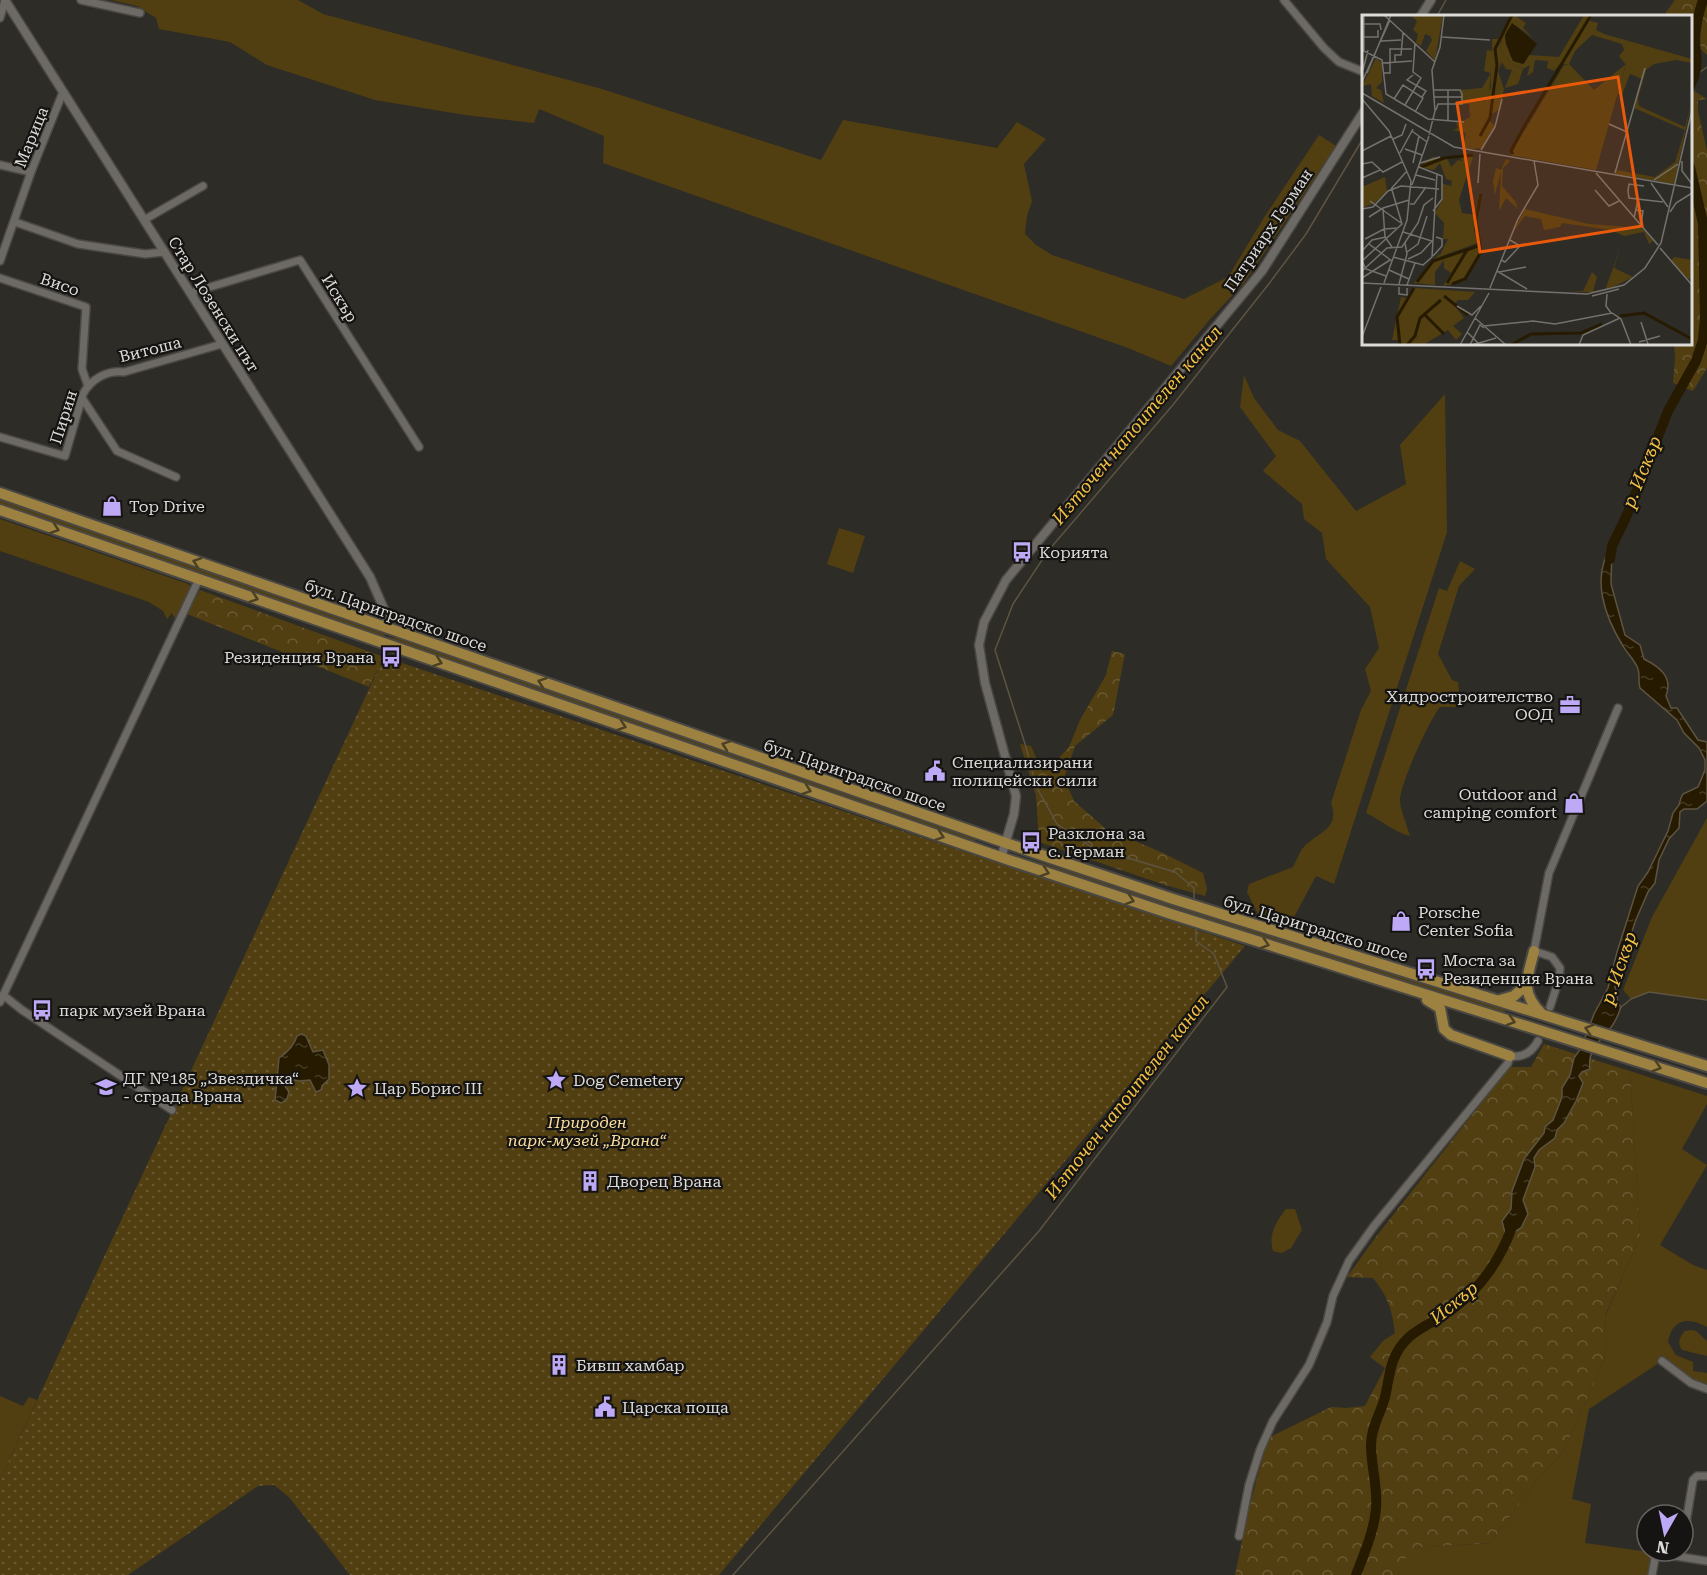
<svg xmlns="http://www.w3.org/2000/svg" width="1707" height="1575" viewBox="0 0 1707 1575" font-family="'Roboto Serif',serif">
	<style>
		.grass { fill: #513f11 }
		.forest { fill: url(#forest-crowns) }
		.park { fill: url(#park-dots) }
		.water { fill: url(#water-ripples); stroke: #5d5441; stroke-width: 1.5 }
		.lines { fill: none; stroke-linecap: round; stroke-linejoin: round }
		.stream { stroke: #5d5441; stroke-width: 1.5 }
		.river { stroke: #261a00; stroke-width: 10 }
		.minor-casing { stroke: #4a4844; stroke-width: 10 }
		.tertiary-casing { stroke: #4a4844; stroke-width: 11 }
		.trunk-casing { stroke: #4a4844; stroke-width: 14 }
		.minor { stroke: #6d6a65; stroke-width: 7 }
		.tertiary { stroke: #6d6a65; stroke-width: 8 }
		.trunk { stroke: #9c8140; stroke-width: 10 }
		.oneway { stroke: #4b4024 }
		.labels { text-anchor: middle; stroke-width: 4.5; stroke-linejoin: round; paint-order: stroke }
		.street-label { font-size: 16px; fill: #dddbd8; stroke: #151412 }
		.poi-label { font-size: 16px; fill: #dddbd8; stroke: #151412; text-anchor: start }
		.park-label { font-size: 16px; font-style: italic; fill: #fadd9c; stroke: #151412 }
		.water-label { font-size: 18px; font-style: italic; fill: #f2c043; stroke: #151412 }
		.inset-river { fill: none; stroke: #261a00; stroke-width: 3 }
		.inset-road { fill: none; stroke: #74726e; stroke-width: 1.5 }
		.view { fill: #e8590c; fill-opacity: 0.15; stroke: #e8590c; stroke-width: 3 }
		.inset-edge { fill: none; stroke: #dddbd8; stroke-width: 3 }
	</style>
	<defs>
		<pattern id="forest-crowns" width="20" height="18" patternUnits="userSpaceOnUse" patternTransform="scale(1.5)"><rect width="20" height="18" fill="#513f11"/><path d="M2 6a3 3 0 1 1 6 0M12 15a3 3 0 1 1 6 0" fill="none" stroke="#6a5a33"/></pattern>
		<pattern id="park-dots" width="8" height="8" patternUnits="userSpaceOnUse" patternTransform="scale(1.5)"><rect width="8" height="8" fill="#513f11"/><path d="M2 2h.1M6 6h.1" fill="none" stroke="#6a5a33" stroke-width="1.8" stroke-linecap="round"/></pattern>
		<pattern id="water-ripples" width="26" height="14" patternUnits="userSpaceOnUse" patternTransform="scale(1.5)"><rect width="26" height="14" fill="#261a00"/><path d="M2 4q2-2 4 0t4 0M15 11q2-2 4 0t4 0" fill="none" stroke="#453b24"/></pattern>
	</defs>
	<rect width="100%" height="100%" fill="#2e2c27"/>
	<g class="grass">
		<path d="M111,0H298L323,14L602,89L821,160L843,120L997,148L1017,122L1046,139L1024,164L1032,201L1027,216L1025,234L1036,245L1052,255L1184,299L1228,277L1265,216L1319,135L1336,146L1244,283L1211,318L1171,366L1128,348L603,163L604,136L539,109L534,123L465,115L375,100L267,65L230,42L159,29L156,18L137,6Z"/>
		<path d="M1244,375L1254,398L1278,430L1300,441L1356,511L1406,484L1400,445L1445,394L1447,532L1334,884L1316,876L1294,917L1277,915L1273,922L1258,914L1247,892L1249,884L1293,867C1296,861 1299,854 1302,849C1316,832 1341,830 1331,803L1361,710L1371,691L1365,669L1379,648L1370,607L1326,559L1322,533L1304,519L1302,504L1263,471L1276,456L1240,407Z"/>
		<path d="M0,499L391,636L387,634L382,637L0,504Z"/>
		<path d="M0,519L188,584L190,586V590L175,619L172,613L167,619L163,611L149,602L0,551Z"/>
		<path d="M839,528L865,536L853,573L827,564Z"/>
		<path d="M1460,561L1475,569L1459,586L1438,654L1452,680L1458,682L1461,707H1440C1429,721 1401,782 1400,799C1400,810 1407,825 1410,836C1394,832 1381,820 1366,813L1439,588L1447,591Z"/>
		<path d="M394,636L976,839V840L974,841L886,814L387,639L388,637L395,638Z"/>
		<path d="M1707,818V1000L1649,992L1631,999L1623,990L1652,917Z"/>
		<path d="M1014,855L1104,881L1506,1009L1504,1013L1013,858Z"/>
		<path d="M1630,1071L1707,1096V1104L1682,1149L1707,1165L1660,1245L1693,1265L1707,1270V1327C1689,1317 1672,1318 1668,1342L1676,1355L1693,1362V1371L1707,1373V1384C1689,1379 1677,1368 1663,1356L1656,1365L1589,1409L1572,1499L1591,1504L1585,1543L1656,1553L1652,1575H1398L1409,1548L1490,1543L1539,1478L1564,1451L1607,1353L1605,1317L1640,1237Z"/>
		<path d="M1286,1209H1295L1302,1230L1291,1248L1282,1253L1273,1251C1268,1234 1276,1222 1286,1209Z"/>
		<path d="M1691,1330L1696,1331L1707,1341V1356L1682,1350C1677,1343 1679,1338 1685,1331Z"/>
		<path d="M0,1396L23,1406L29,1397L37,1400L0,1480Z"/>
	</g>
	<g class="forest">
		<path d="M1675,0H1707V55L1691,40L1690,16L1664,15Z"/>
		<path d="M1691,89L1707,99L1698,100V111L1707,151V368L1693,391L1673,383L1675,358L1674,344H1690Z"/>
		<path d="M200,590L384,657L369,687L187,614Z"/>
		<path d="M1112,651L1125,654L1113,715L1075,746L1064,778L1074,801L1106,829L1161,852L1203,873L1207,889L1205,896L1165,885L1039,842L1036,796L1020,744L1031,746L1039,765L1055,762L1069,747L1080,720L1106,675Z"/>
		<path d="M1544,1044L1630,1071L1640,1237L1605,1316L1607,1353L1564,1451L1539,1478L1490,1543L1410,1548L1398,1575H1235L1249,1508L1268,1438L1331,1407L1346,1408L1365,1406L1385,1368L1370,1357L1383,1341L1395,1333C1392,1309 1388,1297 1373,1278L1347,1277L1378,1234L1510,1067H1531Z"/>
	</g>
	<path class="park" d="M384,657L1245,946L719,1575H350L289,1497L274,1485L258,1486L128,1575H0V1480Z"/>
	<g class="water">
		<path d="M1612,546L1611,584L1625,635L1640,645L1644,659C1660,667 1673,677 1666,696L1671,708H1677L1698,740L1707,742V801L1697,809H1684L1680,812L1679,828L1669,839L1659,860L1655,883L1648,892L1635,922L1615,986L1618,1003L1621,1007C1619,1013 1616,1020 1612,1026C1602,1040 1587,1048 1590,1069L1582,1072L1579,1076L1583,1083L1576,1101L1564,1123L1557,1130L1555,1138L1539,1150L1534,1158L1535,1167L1523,1200L1528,1214L1521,1228L1514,1232L1507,1241L1502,1221L1511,1209L1512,1191L1524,1159L1544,1133L1545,1127L1553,1120L1562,1097V1088L1570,1075L1574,1058L1581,1048L1594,1014L1608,988L1617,952L1638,886L1648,872L1668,831L1673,813L1679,805L1681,798L1683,794L1698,787L1705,770V760L1699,748L1684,733L1677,720L1640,688C1638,682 1640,675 1638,669C1636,662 1627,653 1623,646C1605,617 1590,577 1612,546Z"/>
		<path d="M301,1034L306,1036L313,1052L323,1050L329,1065V1079L322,1086L321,1090L316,1092L310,1080L299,1081L286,1078L285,1086L289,1092L287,1099L281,1103L275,1100L279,1058C288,1052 294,1046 297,1036Z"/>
	</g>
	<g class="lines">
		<g class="stream">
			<path d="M1437,16L1446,0"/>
			<path d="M1696,75L1707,67"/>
			<path d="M1194,900V888L1175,872L1091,847L1057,824L1036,786L1026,747L995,650L1013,604L1048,551L1172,406L1268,285L1306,234L1364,137"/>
			<path d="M1620,1008L1631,999L1649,992L1707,1000"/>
			<path d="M733,1575L1039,1231L1227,987L1214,954L1196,941V926"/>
		</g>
		<g class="river">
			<path d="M1690,86C1703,59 1692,53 1696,29C1697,19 1700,9 1703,0"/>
			<path d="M1610,559L1612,546L1627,515L1668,411L1696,361L1703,340L1705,319L1703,223L1690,167"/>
			<path d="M1356,1575C1364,1554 1374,1531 1376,1509C1378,1487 1371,1466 1371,1445C1371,1427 1381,1413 1385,1397C1388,1385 1389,1372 1393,1361C1405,1329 1430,1327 1454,1308C1481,1288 1501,1258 1512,1227"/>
		</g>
		<g class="minor-casing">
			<g id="minor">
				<path d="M81,0L140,13"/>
				<path d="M1284,0L1324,48L1339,62L1364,72"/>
				<path d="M0,18L5,0"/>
				<path d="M0,165L31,172"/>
				<path d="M144,220L203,186"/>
				<path d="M15,222L78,244L145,254L164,252"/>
				<path d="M0,261L31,172L63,92"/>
				<path d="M0,278L86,307L82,369L88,386"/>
				<path d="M190,293L300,260L419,447"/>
				<path d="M82,398L117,451L176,477"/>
				<path d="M0,437L65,456L83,394C91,379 107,370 124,372L222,344"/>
				<path d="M3,995L22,1010L172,1110"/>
				<path d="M0,1002L199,579"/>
				<path d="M1550,1007L1559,979L1560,968L1552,957L1534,951L1549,873L1618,708"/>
				<path d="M1662,1361L1691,1383L1707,1389"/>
				<path d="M1239,1536L1249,1485L1260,1450L1273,1421L1309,1365L1327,1322L1333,1296L1349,1261L1374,1226L1508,1063L1510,1056C1523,1058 1532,1052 1538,1041"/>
				<path d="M1683,1541L1693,1480L1697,1476H1707"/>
				<path d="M1652,1575L1656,1553L1707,1561"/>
			</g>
		</g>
		<g class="tertiary-casing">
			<g id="tertiary">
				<path d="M5,0L370,577L387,616L385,627"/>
				<path d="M1421,16L1431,0"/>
				<path d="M1001,858L1014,814L1016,796L985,683L979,645L984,622L1006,580L1262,271L1364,111"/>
			</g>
		</g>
		<g class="trunk-casing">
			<g id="trunk">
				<path d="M0,493L1006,843L1173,899L1707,1066"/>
				<path d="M0,510L1009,860L1171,914L1707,1083"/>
				<path d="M1534,951C1528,977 1519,991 1541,1013"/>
				<path d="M1427,1000L1440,1008L1444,1029L1451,1035L1510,1056"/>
				<path d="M1500,1000L1514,996L1527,984"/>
			</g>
		</g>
		<use href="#minor" class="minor"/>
		<use href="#tertiary" class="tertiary"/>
		<use href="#trunk" class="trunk"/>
	</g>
	<defs><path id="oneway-chevron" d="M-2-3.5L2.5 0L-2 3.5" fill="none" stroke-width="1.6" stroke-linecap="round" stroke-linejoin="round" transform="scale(1.5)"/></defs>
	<g class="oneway">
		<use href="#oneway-chevron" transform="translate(55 529) rotate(19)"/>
		<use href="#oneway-chevron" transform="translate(197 562) rotate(-161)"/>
		<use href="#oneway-chevron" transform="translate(254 598) rotate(19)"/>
		<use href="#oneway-chevron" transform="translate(438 662) rotate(19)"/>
		<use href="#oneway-chevron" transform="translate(542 682) rotate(-161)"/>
		<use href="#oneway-chevron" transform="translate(622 726) rotate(19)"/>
		<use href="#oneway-chevron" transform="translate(726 745) rotate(-161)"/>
		<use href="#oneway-chevron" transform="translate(807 790) rotate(19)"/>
		<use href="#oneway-chevron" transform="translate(940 836) rotate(19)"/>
		<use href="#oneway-chevron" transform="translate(1045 872) rotate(18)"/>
		<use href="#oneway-chevron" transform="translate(1130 900) rotate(18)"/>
		<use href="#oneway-chevron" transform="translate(1265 944) rotate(17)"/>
		<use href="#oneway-chevron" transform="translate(1511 1021) rotate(17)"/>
		<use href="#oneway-chevron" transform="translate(1589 1029) rotate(-163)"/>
		<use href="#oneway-chevron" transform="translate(1657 1067) rotate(17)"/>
	</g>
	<defs>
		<g id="shop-bare" transform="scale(1.62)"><path d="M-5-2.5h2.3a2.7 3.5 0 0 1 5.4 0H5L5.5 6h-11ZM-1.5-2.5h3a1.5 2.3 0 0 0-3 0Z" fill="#bda9f5" stroke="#151412" stroke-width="2.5" paint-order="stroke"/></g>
		<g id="bus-bare" transform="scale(1.62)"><path d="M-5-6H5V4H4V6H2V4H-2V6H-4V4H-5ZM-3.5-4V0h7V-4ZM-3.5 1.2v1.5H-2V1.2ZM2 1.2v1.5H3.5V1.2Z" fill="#bda9f5" stroke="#151412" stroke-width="2.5" paint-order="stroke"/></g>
		<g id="office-bare" transform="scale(1.62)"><path d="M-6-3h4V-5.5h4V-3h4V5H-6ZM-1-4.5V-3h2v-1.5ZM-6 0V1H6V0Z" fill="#bda9f5" stroke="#151412" stroke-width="2.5" paint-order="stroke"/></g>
		<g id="civic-bare" transform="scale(1.62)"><path d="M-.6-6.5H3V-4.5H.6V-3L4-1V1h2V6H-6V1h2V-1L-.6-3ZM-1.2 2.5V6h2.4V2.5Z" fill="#bda9f5" stroke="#151412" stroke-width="2.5" paint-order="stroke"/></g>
		<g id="sight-bare" transform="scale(1.62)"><path d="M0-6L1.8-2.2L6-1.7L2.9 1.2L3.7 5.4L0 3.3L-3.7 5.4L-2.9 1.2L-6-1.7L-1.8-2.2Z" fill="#bda9f5" stroke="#151412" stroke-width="2.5" paint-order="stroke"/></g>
		<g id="school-bare" transform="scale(1.62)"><path d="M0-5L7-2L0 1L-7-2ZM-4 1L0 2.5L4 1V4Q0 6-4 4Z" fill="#bda9f5" stroke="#151412" stroke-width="2.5" paint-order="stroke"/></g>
		<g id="building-bare" transform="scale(1.62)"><path d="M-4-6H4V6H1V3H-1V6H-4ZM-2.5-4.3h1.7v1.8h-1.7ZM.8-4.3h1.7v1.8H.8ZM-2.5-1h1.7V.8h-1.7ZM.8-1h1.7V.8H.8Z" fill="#bda9f5" stroke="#151412" stroke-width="2.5" paint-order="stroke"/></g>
	</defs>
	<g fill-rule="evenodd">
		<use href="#shop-bare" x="112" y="506"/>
		<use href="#bus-bare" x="1022" y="552"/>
		<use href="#bus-bare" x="391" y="657"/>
		<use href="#office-bare" x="1570" y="705"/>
		<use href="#civic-bare" x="935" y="771"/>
		<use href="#shop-bare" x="1574" y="803"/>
		<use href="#bus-bare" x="1031" y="842"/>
		<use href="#shop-bare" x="1401" y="921"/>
		<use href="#bus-bare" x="1426" y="969"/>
		<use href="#bus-bare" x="42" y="1010"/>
		<use href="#sight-bare" x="556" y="1080"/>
		<use href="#school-bare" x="106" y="1087"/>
		<use href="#sight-bare" x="357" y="1088"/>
		<use href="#building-bare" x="590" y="1181"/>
		<use href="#building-bare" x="559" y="1365"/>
		<use href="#civic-bare" x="605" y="1407"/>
	</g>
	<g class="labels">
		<g class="street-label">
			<text transform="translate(31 137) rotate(-68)" y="6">Марица</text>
			<text transform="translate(1268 230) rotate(-56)" y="6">Патриарх Герман</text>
			<text transform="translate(60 284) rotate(19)" y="6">Висо</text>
			<text transform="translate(340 298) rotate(58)" y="6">Искър</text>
			<text transform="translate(214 304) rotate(58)" y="6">Стар Лозенски път</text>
			<text transform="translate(150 349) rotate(-14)" y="6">Витоша</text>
			<text transform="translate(63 417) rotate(-72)" y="6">Пирин</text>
			<text transform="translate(396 615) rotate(19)" y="6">бул. Цариградско шосе</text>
			<text transform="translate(855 775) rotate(19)" y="6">бул. Цариградско шосе</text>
			<text transform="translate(1316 928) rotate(17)" y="6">бул. Цариградско шосе</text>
		</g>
		<g class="poi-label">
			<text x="129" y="512">Top Drive</text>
			<text x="1039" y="558">Корията</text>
			<text x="374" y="663" text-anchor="end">Резиденция Врана</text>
			<text x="1553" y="702" text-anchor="end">Хидростроителство<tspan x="1553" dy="18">ООД</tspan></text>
			<text x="952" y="768">Специализирани<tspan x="952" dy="18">полицейски сили</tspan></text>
			<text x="1557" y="800" text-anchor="end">Outdoor and<tspan x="1557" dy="18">camping comfort</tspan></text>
			<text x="1048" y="839">Разклона за<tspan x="1048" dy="18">с. Герман</tspan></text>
			<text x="1418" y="918">Porsche<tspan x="1418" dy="18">Center Sofia</tspan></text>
			<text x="1443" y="966">Моста за<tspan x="1443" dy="18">Резиденция Врана</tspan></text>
			<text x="59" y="1016">парк музей Врана</text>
			<text x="123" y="1084">ДГ №185 „Звездичка“<tspan x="123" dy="18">- сграда Врана</tspan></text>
			<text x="573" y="1086">Dog Cemetery</text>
			<text x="374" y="1094">Цар Борис III</text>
			<text x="607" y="1187">Дворец Врана</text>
			<text x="576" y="1371">Бивш хамбар</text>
			<text x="622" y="1413">Царска поща</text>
		</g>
		<g class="park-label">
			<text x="587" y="1128">Природен<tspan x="587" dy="18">парк-музей „Врана“</tspan></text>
		</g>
		<g class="water-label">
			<text transform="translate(1137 425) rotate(-50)" y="6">Източен напоителен канал</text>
			<text transform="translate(1642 472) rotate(-68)" y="6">р. Искър</text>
			<text transform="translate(1619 968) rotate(-71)" y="6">р. Искър</text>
			<text transform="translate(1127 1097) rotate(-52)" y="6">Източен напоителен канал</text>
			<text transform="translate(1454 1303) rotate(-39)" y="6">Искър</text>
		</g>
	</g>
	<g transform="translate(1362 15)">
		<rect width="330" height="330" fill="#2e2c27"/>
		<path d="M49,0H81L73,45L64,36L70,25L68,21L63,19L59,31L54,28L56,19L51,15L55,6ZM152,0L164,8L161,13L171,23L153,10L146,14L143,24L149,42L162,49L167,40L197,42L222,0H230L228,6L236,8L234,15L242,19L330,44V48L314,45L292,49L284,55L276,83L277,91L323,112L330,85L312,169L253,159L255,155L293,162L313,147L323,115L272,93L280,64L268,59L260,80L255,79L264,50L257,41L262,35L260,29L230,20L213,36L207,49H198L192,56L185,53L186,46L173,45L171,57L165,61L168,50L161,54L149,50L138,34L142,15ZM14,43L20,48V67L14,73L19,75L22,88L10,81L9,69L0,71ZM129,58L127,79L110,97L106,119L109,134L101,133L104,118L91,115L96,113L93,106L96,109L100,112L96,109L108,102L107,89H100L98,75L120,73ZM70,142L85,143L89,152L96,145L101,146L98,143L111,142L97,185L100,198L114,200L112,216L118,227L77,242L86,224H81L82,208L73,198L81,183L79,168L89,171L90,166L84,164L78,148L72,155L57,152ZM144,144L148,146L141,153L140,171L153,186L156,194L144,183L137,196L139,157L133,180L131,166L134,153L139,155ZM23,162L25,176L13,188L0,193V172ZM163,194L227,209L280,213L291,226L287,229L282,217L262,221L249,215L200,208L198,212L182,215L179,204L163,201L151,217ZM259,231L252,253L271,262L243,276L235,277H209L221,276L230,257L235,262L231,276L243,275ZM312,242L330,245V263L326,264L309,246ZM53,273L113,277L106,285H96L92,290L102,303L91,311L100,319L94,325L86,315L61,330H37V325H30L39,282L44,283Z" fill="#513f11"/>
		<path d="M149,0L151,4L141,15L138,34L149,50L161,54L156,69L143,73L150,55L144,54L140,47L136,56L142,74L138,94L130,99L128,106L133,111L121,133L109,134L106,119L110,97L116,87L123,86L129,72V58L122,56L125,35L130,36V24H136ZM114,231L122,235L103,266L81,271L89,258L82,253V245L73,257V270L52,268L77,239L79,242Z" fill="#513f11"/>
		<path d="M207,49L232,75L264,49L234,155L148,140L202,50Z" fill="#513f11"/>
		<path d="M150,8L175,29L161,49L151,46L144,29L143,20Z" fill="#261a00"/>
		<path class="inset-river" d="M118,121L128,103L135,50L133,34L150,0M151,139L149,136L163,110L229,0M59,152L82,143L111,140M55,267L71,246L107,234M85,268L105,235L118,230M90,269L103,264L119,237L114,205L119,179M82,281L106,300M62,299L82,319M258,301L282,298L330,324M169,319L219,318L240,309M38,330L35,302L52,273M45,330L53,321L58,303L79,285M149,330L169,319"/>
		<path class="inset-road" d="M22,0L73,47M2,1V35M1,9H18L19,15M0,22H16V15M80,22L128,25M19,26L39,25M0,35L20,45L24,79L66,104L102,107M21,48L50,46M33,48V40H39L41,18M1,55L6,35M5,58L29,0M21,58H28V34H50M51,60L45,65L64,76L60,82M0,67L28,5M72,75H98L100,79V89H76L74,95M86,75V105M0,78L92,132L330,173M72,82H100M0,84L27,116L49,166L45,205L22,268M32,84L41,70L61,83L53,97M43,90L59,63L51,57L53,28M247,109L265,117M50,116L65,127M67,120L73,96L70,55L78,32L82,0M31,124L40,120L44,109M43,134L60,140M119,135L133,112L140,84M0,136L29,121M38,138L51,114M320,146V156L330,169M51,148L57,121M58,148L78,142M0,149L10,147L21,157L40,147M57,152L80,161V184L71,196M234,158L296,230M253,158L283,53M54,160L73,165M0,163L18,155M292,165L316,149M116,168L118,139M289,168L306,192M50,170L67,121M29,174L44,157M233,175L247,191L257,186M266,176L267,183L301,187M266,176L267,169L282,171M8,186L39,208M48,189H52L64,172M0,194L11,192L26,176L39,171L77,174M21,194L23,222L30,232M274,195L281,196L279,211M308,197L314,188L330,178M7,202L21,193L47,185M272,203L276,185M41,217L70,226L59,238L46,244M3,224L22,214L36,213M7,229L30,246M298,233L330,270M0,236L10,225L24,222M45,237L56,229L65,201M71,241L80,231V224L74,222M31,242L61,250L70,242L75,158M139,245L143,247L158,231L148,225M0,246L40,209L30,175M0,246L4,254L24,261M27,255L47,264M0,256L25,233L40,232L56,208L62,190L71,183M135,256L165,274M137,257L164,252M0,263L28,245M0,268L225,279L262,270L283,253L299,228L330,95M37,269L45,239L43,228M45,270L53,248M37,272V279L45,280V273M128,273L156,204L176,170L172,146M245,279L244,291L249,298M230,281L257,274M95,291L110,300L119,291M113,303L144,330M279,307L286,329M122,311L171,306L193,309L250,298L259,304L269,330M105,317L118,330M0,322L19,272M277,327L298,321M98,330L127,278M108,330L118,310L122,313M110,330L134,323M217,330L221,320L258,303M285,330H313"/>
		<path class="view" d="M256,62L280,211L118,237L95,88Z"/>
		<rect width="330" height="330" class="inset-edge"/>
	</g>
	<g transform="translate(1665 1533) rotate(189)"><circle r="28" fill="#151412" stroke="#656461" stroke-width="1.5"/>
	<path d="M0-4.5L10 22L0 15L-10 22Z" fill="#bda9f5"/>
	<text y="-9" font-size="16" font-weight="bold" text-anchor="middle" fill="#dddbd8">N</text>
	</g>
</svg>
